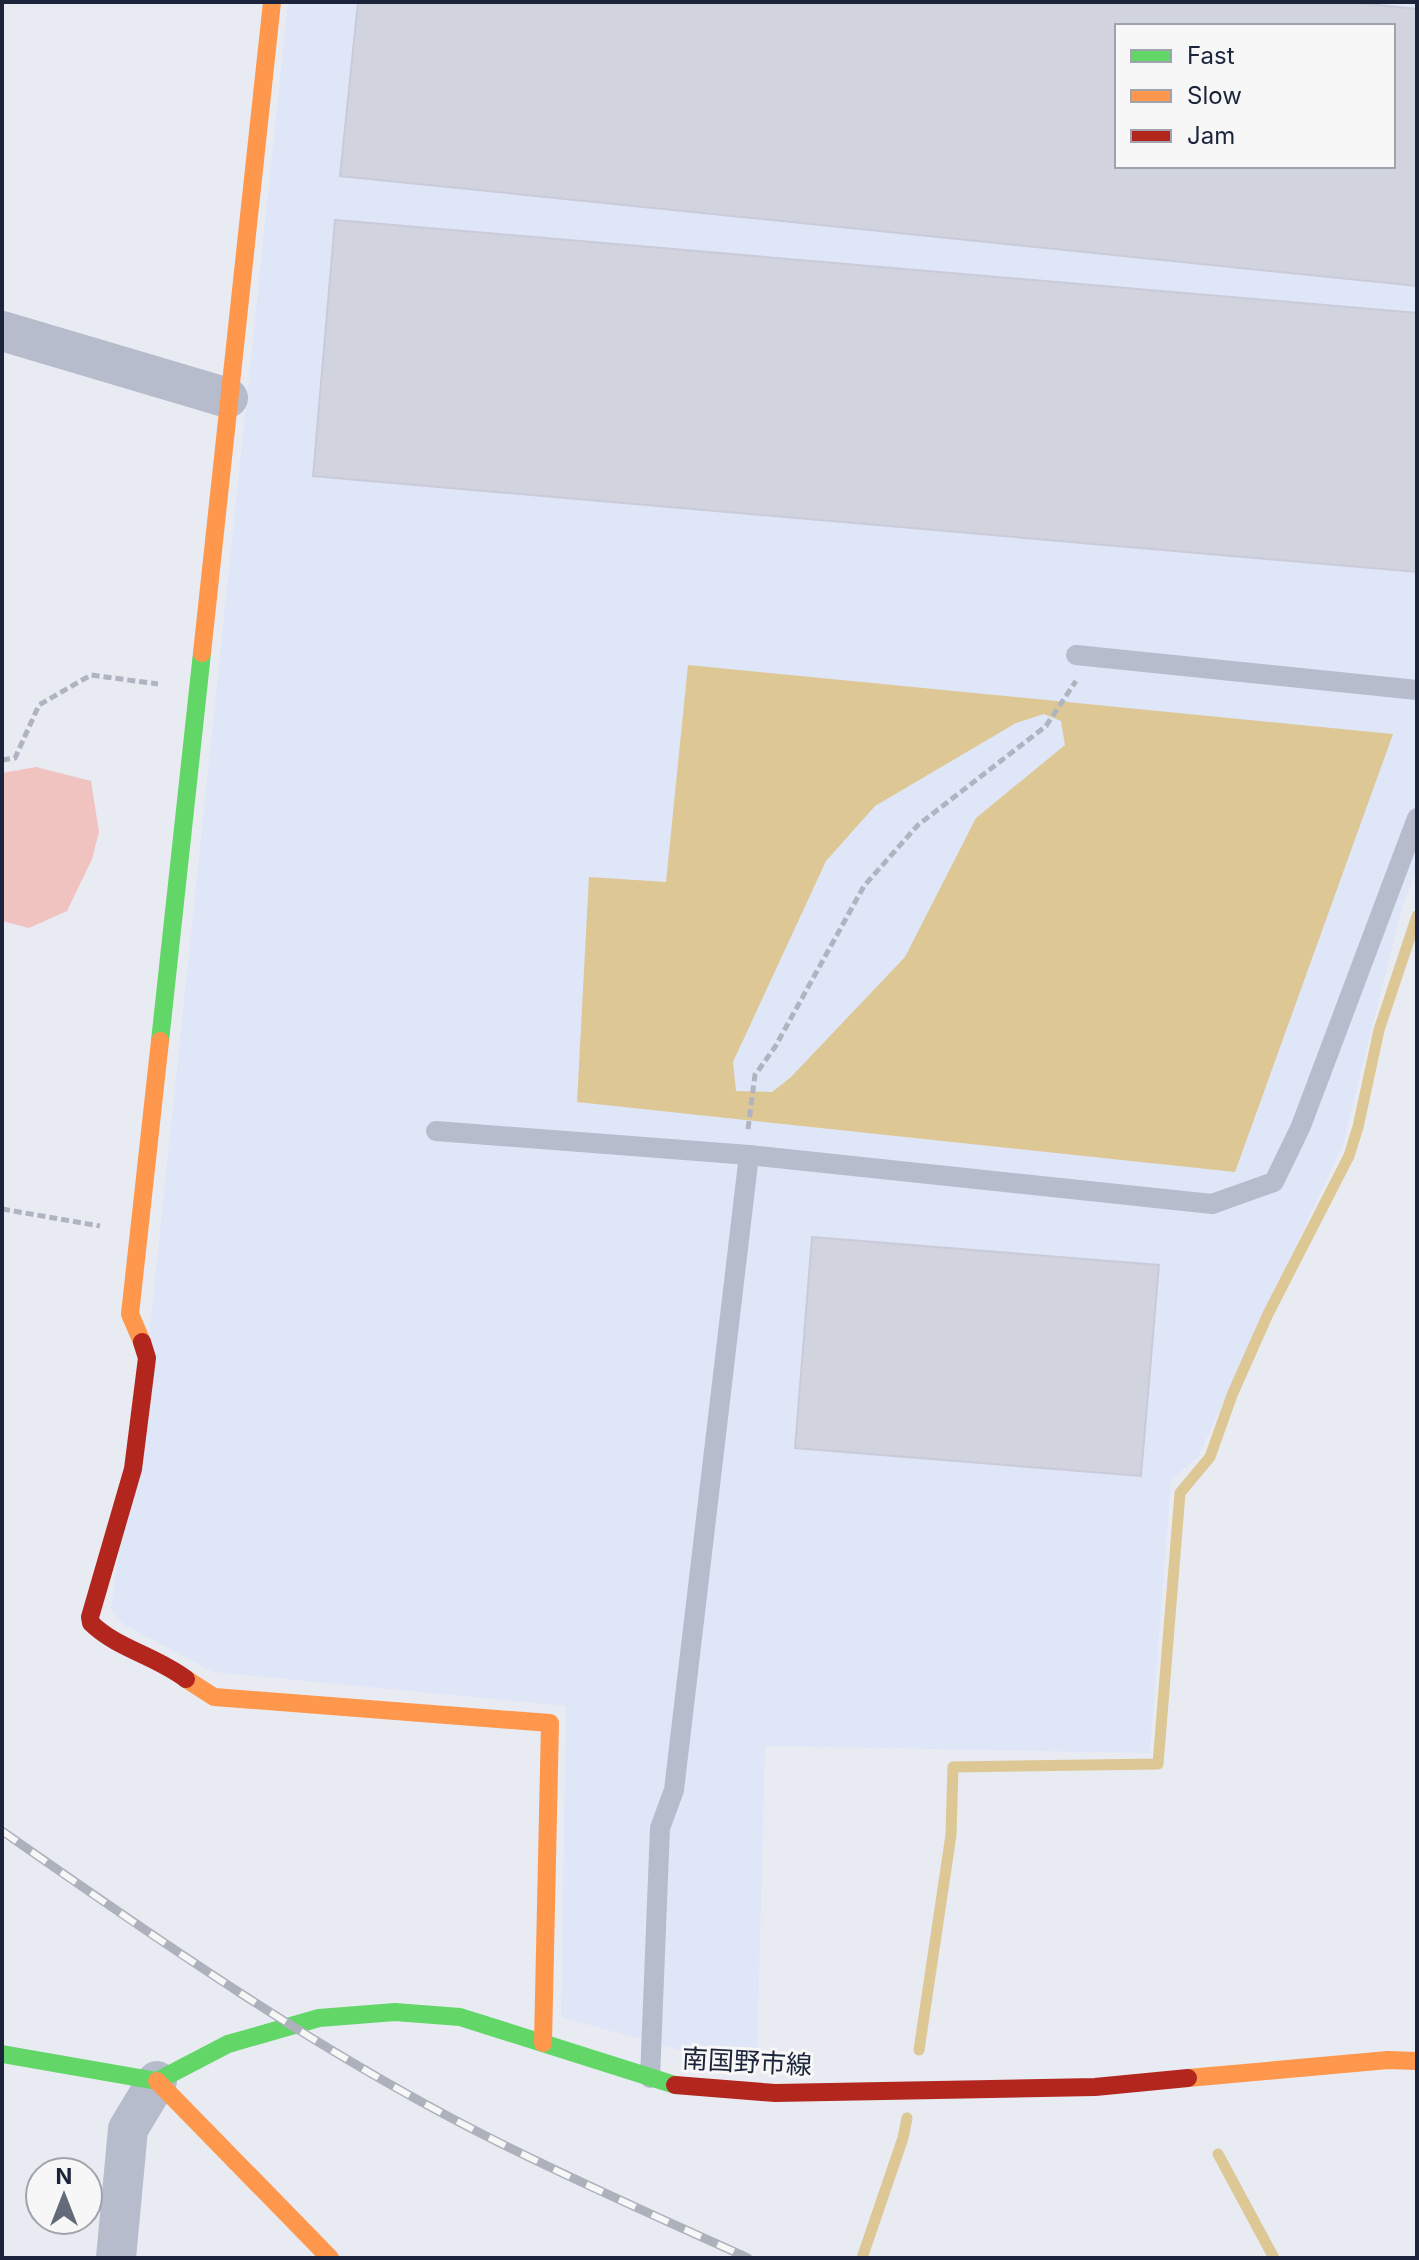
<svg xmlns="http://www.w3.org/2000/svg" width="1419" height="2260" viewBox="0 0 1419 2260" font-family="Inter,'Noto Sans JP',sans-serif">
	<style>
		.built { fill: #dfe6f8; fill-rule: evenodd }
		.forest { fill: #f0c3c0 }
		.water { fill: #ddc794; fill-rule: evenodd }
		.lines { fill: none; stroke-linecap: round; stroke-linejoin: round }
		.stream { stroke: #ddc794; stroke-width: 11 }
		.building { fill: #d1d3df; stroke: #cacbd9; stroke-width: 2; fill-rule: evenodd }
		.path { stroke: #afb4c0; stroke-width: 5; stroke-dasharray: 8 4; stroke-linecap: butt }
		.lane { stroke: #b6bccc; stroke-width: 20 }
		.street { stroke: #b6bccc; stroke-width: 40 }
		.fast { stroke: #63d668; stroke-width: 18 }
		.slow { stroke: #ff974d; stroke-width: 18 }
		.jam { stroke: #b3261e; stroke-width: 18 }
		.rail-casing { stroke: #acb1bc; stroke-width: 9 }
		.rail { stroke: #f7f7f7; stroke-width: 6; stroke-dasharray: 18; stroke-linecap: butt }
		.labels { text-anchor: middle; stroke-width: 6; stroke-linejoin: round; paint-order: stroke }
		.street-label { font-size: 26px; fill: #1b243a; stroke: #f7f7f7 }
	</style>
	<rect width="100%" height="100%" fill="#e8ebf2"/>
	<path class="built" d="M288,2H1417V869L1402,907L1343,1144L1198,1457L1171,1480L1150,1753L765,1746L757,2058L694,2054L561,2017L566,1706L213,1672L123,1624L111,1609L151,1318ZM1117,26H1393V166H1117Z"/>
	<path class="forest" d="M36,767L91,781L99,832L92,859L67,911L29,928L2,921V773Z"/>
	<path class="water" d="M688,665L1393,734L1235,1172L577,1102L589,877L666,882ZM1044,714L1061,721L1065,745L976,818L905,957L791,1077L772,1092L736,1091L733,1062L826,861L875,806L1016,723Z"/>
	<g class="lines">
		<g class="stream">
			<path d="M919,2050L951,1835L953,1767L1158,1764L1180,1493L1210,1457L1232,1395L1268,1314L1349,1156L1358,1127L1379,1030L1417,916"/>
			<path d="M1218,2154L1274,2258"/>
			<path d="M862,2258L903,2138L907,2118"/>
		</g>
	</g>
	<g class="building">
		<path d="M358,2H1348L1417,9V286L340,176ZM1117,26H1393V166H1117Z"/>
		<path d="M335,220L1417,313V572L313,476Z"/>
		<path d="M812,1237L1159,1265L1141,1476L795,1448Z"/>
	</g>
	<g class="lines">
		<g class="path">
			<path d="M2,760L15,758L39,705L91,675L158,684"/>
			<path d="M748,1129L755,1075L775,1047L864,886L918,825L1046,726L1076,681"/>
			<path d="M2,1209L100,1226"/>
		</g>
		<g class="lane">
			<path d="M1076,655L1417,690"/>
			<path d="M436,1131L749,1155"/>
			<path d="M650,2078L660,1828L674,1790L749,1155L1212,1204L1274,1182L1301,1126L1417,818"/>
		</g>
		<g class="street">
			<path d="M2,331L228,398"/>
			<path d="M116,2258L128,2129L157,2081"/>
		</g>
		<g class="fast">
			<path d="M160,1041L202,653"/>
			<path d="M2,2054L157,2081L228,2044L319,2018L395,2012L460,2017L675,2085"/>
		</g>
		<g class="slow">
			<path d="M202,653L272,2"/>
			<path d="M142,1342L130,1314L160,1041"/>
			<path d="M186,1679L214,1697L550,1723L543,2043"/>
			<path d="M1188,2078L1388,2060L1417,2061"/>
			<path d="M157,2081L330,2258"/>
		</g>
		<g class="jam">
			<path d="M142,1342L147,1358L133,1469L90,1617L91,1623C116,1648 156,1656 186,1679"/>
			<path d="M675,2085L775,2093L1095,2087L1188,2078"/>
		</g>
		<g class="rail-casing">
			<path id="rail" d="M2,1831C155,1938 318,2051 484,2135C571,2179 660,2218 748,2258"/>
		</g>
		<use href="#rail" class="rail"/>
	</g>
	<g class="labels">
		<g class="street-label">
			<text transform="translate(747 2062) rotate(3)" y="9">南国野市線</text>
		</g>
	</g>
	<rect width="1419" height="2260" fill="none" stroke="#1b243a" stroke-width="8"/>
	<rect x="1115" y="24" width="280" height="144" fill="#f7f7f7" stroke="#9fa3ab" stroke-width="2"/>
	<rect x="1131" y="50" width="40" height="12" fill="#63d668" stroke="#9fa3ab" stroke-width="2"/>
	<text x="1187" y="64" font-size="24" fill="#1b243a">Fast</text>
	<rect x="1131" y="90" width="40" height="12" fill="#ff974d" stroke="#9fa3ab" stroke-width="2"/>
	<text x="1187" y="104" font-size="24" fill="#1b243a">Slow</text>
	<rect x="1131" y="130" width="40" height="12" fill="#b3261e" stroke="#9fa3ab" stroke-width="2"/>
	<text x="1187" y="144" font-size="24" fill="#1b243a">Jam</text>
	<g transform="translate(64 2196)"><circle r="38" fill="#f7f7f7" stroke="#9fa3ab" stroke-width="2"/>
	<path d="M0-6L14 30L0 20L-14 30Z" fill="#636a7a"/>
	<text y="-12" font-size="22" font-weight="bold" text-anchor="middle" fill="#1b243a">N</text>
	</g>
</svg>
